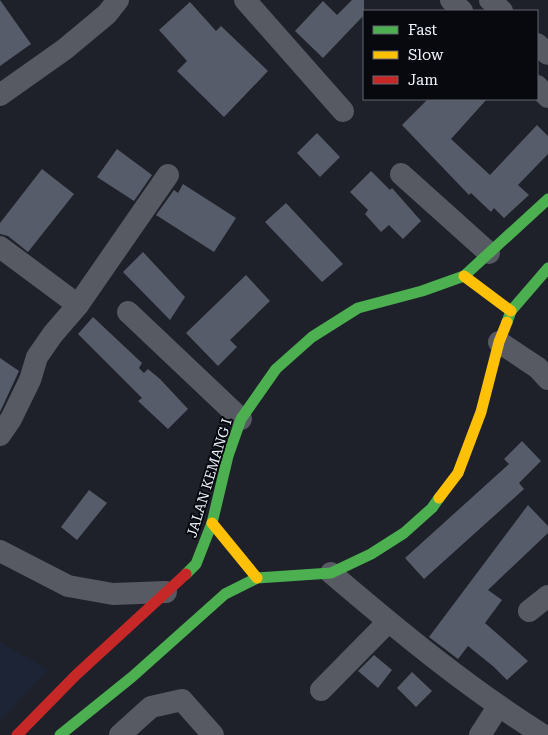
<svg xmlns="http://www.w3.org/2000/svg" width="548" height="735" viewBox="0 0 548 735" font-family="'Roboto Serif',serif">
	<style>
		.built { fill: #1c2436 }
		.building { fill: #575c6a }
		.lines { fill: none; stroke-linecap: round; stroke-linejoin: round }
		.street { stroke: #575a62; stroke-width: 22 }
		.fast { stroke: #4caf50; stroke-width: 11 }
		.slow { stroke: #ffc107; stroke-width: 11 }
		.jam { stroke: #c62828; stroke-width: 11 }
		.labels { text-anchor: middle; stroke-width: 4; stroke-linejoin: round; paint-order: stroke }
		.street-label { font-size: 14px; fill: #f1f5fe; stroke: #07090f }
	</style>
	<rect width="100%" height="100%" fill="#1e2129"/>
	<path class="built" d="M0,642L48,670L0,721Z"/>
	<g class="building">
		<path d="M0,0L31,44L0,66Z"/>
		<path d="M352,0H364V15L323,58L295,31L323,1L337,15Z"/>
		<path d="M190,2L216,31L221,26L268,71L224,117L177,71L187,61L159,30Z"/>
		<path d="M428,99H487L451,139L490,175L537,125L548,136V154L518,185L529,195L504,218L494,208L491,212L471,193L469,195L402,125Z"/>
		<path d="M317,133L340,157L320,177L297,153Z"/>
		<path d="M117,149L152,175L134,201L97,177Z"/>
		<path d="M42,169L74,194L28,252L8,236L0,234V223Z"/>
		<path d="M371,171L390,190L392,188L421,221L403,239L389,225L381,232L365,214L368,210L350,192Z"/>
		<path d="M183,184L236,218L214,252L156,215L174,190L178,193Z"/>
		<path d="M286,203L343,264L322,282L265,222Z"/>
		<path d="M143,252L185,297L170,320L123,272Z"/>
		<path d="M246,275L270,301L230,340L237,347L218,366L186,333Z"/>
		<path d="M93,317L142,363L139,368L144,373L148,369L160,379L188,409L168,429L138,401L142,398L78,334Z"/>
		<path d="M0,358L19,371L0,412Z"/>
		<path d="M522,441L541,461L519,483L524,489L424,579L405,558L509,464L504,459Z"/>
		<path d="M89,490L107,503L77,540L61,527Z"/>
		<path d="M528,505L548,526V533L488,590L502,600L485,623L528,661L507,680L494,667L468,646L458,659L429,637Z"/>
		<path d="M374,655L392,670L378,688L358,671Z"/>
		<path d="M412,672L432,691L416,707L397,688Z"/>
	</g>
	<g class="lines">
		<g class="street">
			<path d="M245,0L343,111"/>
			<path d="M451,0L462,11"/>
			<path d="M490,0L502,11"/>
			<path d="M537,44L548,54"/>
			<path d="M537,86L548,97"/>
			<path d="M0,95L65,49L107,14L118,0"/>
			<path d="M401,174L489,253"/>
			<path d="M0,247L78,305"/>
			<path d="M128,312L241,419"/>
			<path d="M499,342L538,368L548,379"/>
			<path d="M0,435L11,419L30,380L37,357L53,334L78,305L168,175"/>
			<path d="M0,551L68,586L113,594L166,592"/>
			<path d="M331,573C399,631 468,688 543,735"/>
			<path d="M529,611L548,596"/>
			<path d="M321,690L388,622"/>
			<path d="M120,735L151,707L182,700L213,735"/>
			<path d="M480,735L498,707"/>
		</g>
		<g class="fast">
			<path d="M507,322L511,311L548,268"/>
			<path d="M186,574L196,564L212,523L228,456L241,419L276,369L312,337L358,308L422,291L464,276L548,199"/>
			<path d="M60,735L132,677L225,594L257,578L331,573L371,554L404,533L432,508L439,498"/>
		</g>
		<g class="slow">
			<path d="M464,276L511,311"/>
			<path d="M439,498L458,473L481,412L499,342L507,322"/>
			<path d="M212,523L257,578"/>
		</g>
		<path class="jam" d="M17,735L76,675L186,574"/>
	</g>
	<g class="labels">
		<g class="street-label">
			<text transform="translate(209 478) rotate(-73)" y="5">JALAN KEMANG I</text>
		</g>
	</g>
	<rect x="363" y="10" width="175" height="90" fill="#07090f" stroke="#65676f"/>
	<rect x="373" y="26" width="25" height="8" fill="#4caf50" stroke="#65676f"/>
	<text x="408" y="35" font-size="15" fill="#f1f5fe">Fast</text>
	<rect x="373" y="51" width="25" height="8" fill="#ffc107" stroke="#65676f"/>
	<text x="408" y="60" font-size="15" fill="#f1f5fe">Slow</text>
	<rect x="373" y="76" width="25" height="8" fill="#c62828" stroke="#65676f"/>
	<text x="408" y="85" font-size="15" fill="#f1f5fe">Jam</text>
</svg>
